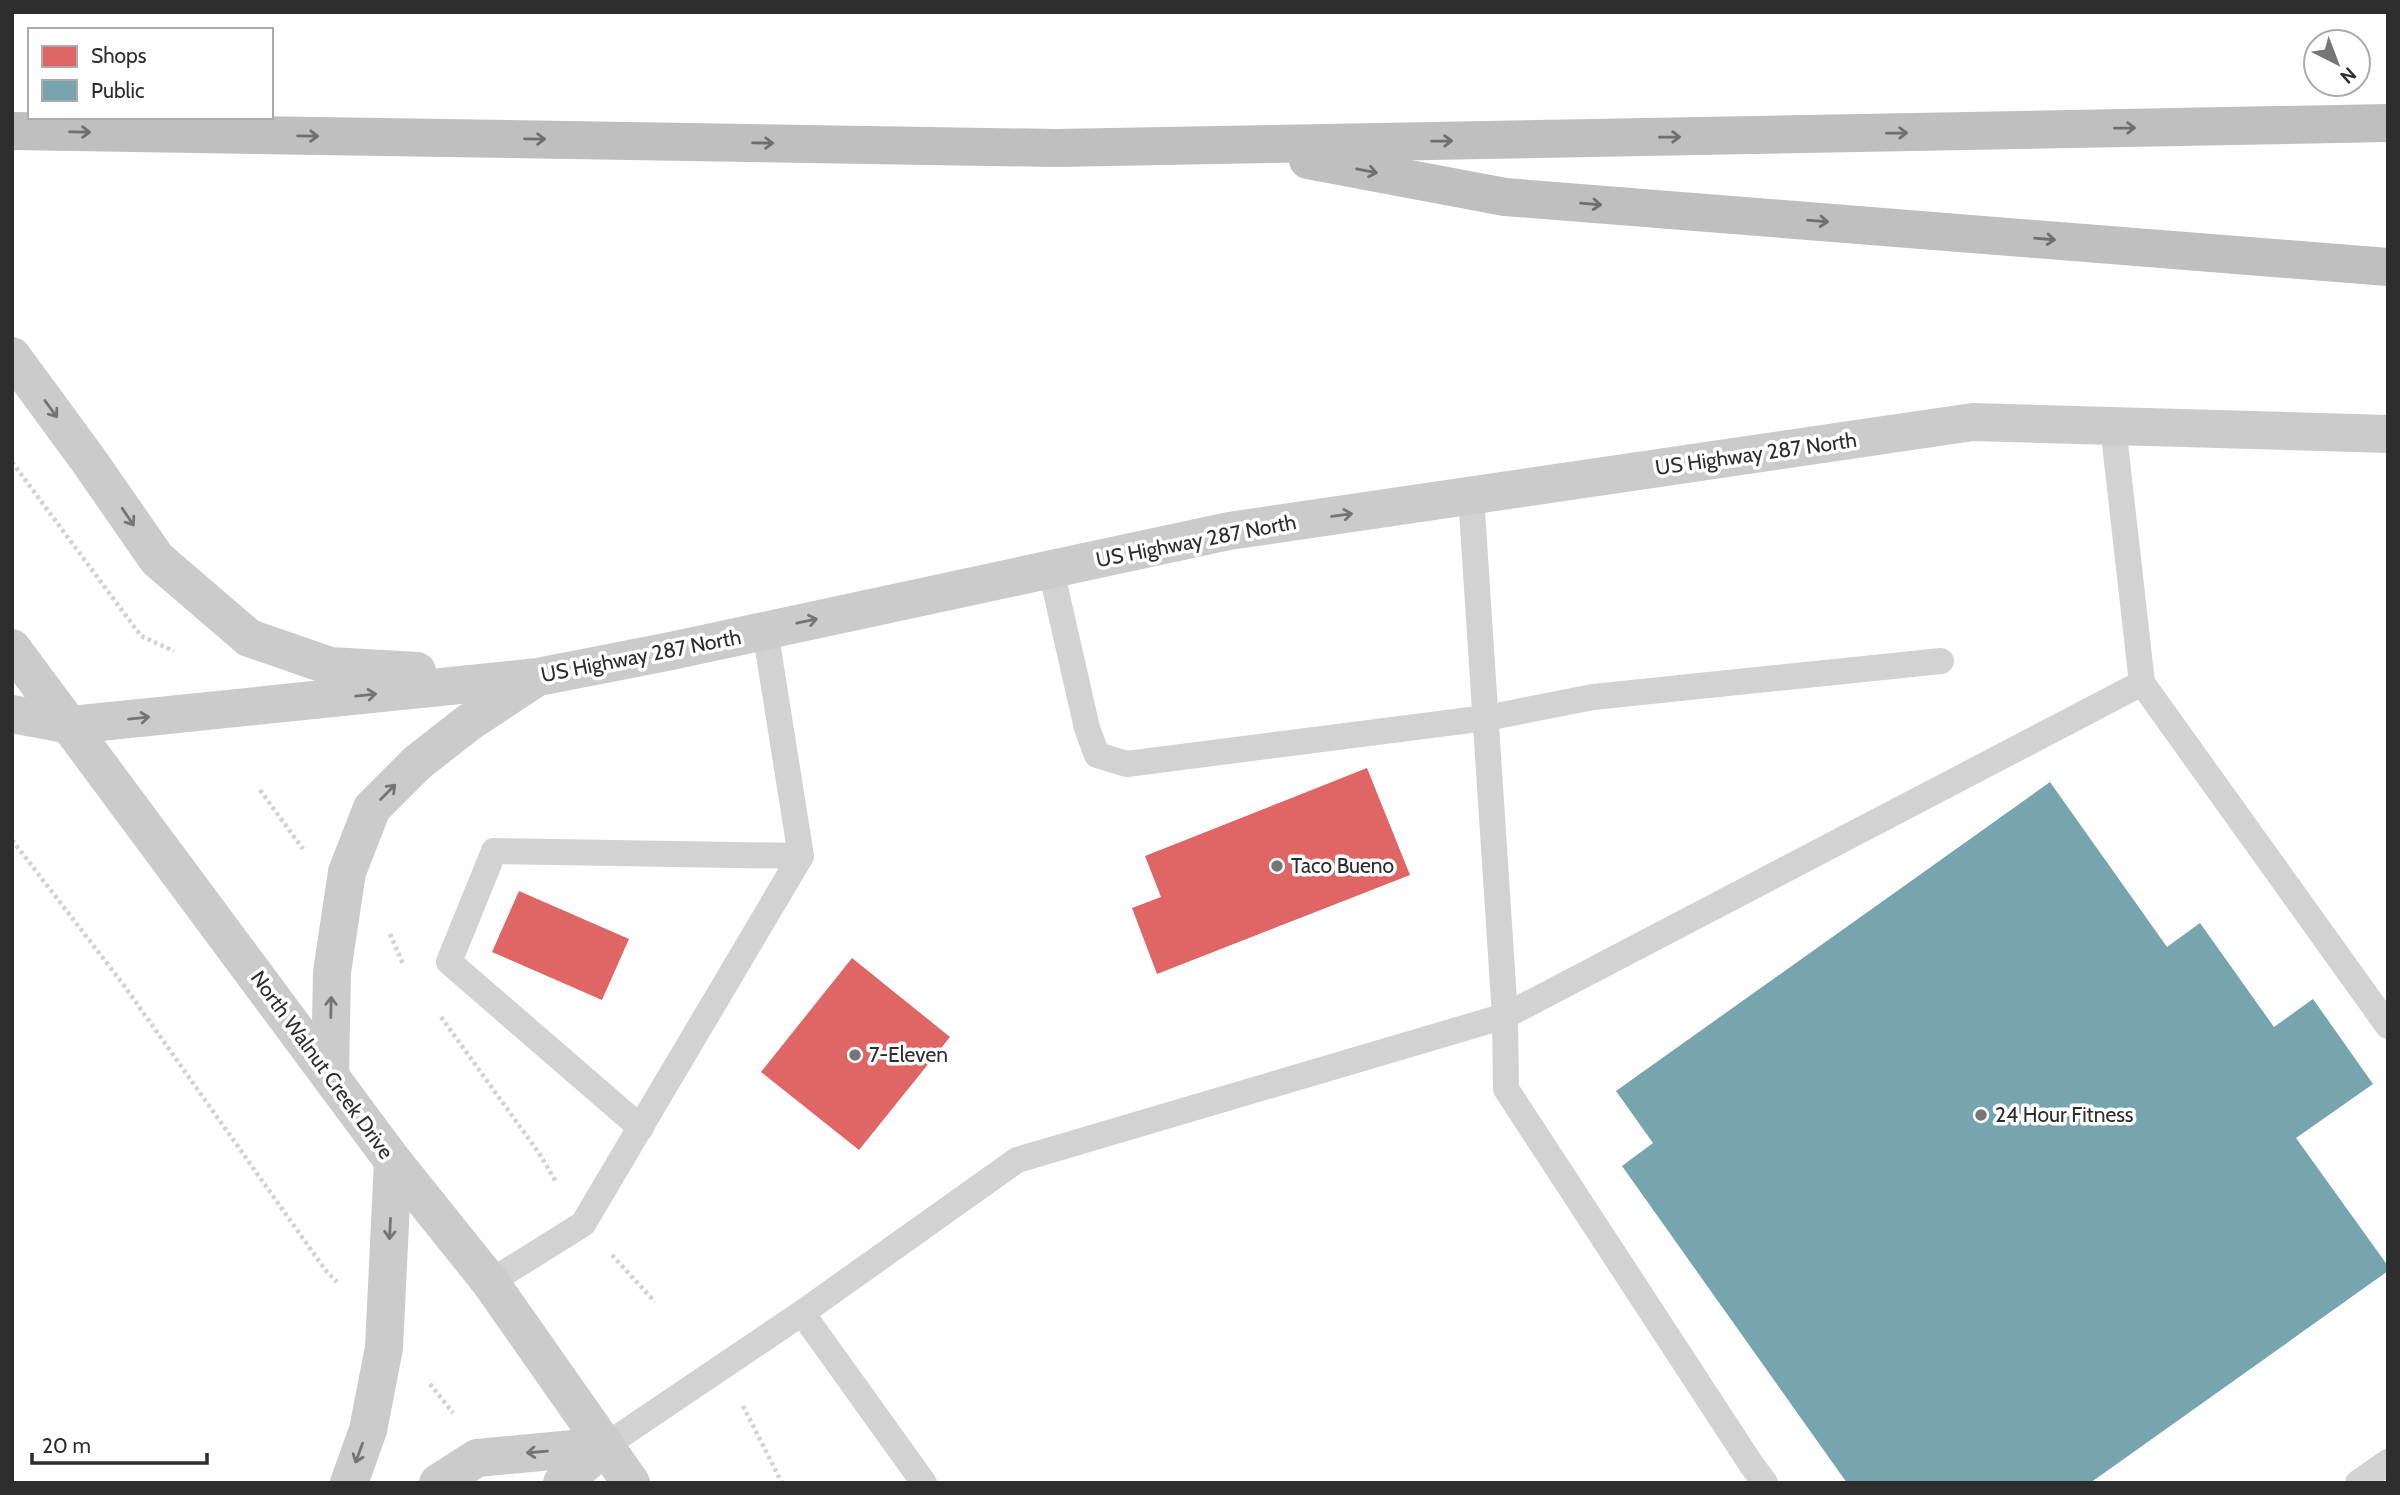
<svg xmlns="http://www.w3.org/2000/svg" width="2400" height="1495" viewBox="0 0 2400 1495" font-family="Cabin,sans-serif">
	<style>
		.shops { fill: #e06666 }
		.public { fill: #76a5af }
		.lines { fill: none; stroke-linecap: round; stroke-linejoin: round }
		.path { stroke: #d2d2d2; stroke-width: 4.5; stroke-dasharray: 3.5 3.5; stroke-linecap: butt }
		.lane { stroke: #d2d2d2; stroke-width: 26 }
		.secondary { stroke: #cbcbcb; stroke-width: 38 }
		.highway { stroke: #bfbfbf; stroke-width: 38 }
		.oneway { stroke: #6f6f6f }
		.oneway2 { stroke: #747474 }
		.poi-dot { fill: #767676; stroke: #fff; stroke-width: 2.5 }
		.labels { text-anchor: middle; stroke-width: 7; stroke-linejoin: round; paint-order: stroke }
		.street-label { font-size: 21px; fill: #2d2d2d; stroke: #fff }
		.poi-label { font-size: 21px; fill: #2d2d2d; stroke: #fff; text-anchor: start }
	</style>
	<rect width="100%" height="100%" fill="#fff"/>
	<g class="shops">
		<path d="M1367,768L1410,875L1157,974L1132,908L1161,897L1145,856Z"/>
		<path d="M519,891L629,939L602,1000L492,952Z"/>
		<path d="M852,958L950,1037L859,1150L761,1072Z"/>
	</g>
	<path class="public" d="M2050,782L2167,947L2200,923L2274,1027L2313,999L2373,1084L2296,1138L2388,1266V1271L2090,1483H1847L1622,1166L1653,1143L1616,1091Z"/>
	<g class="lines">
		<g class="path">
			<path d="M12,462L141,636L174,651"/>
			<path d="M260,790L303,849"/>
			<path d="M12,840L123,984L326,1271L337,1282"/>
			<path d="M390,934L403,964"/>
			<path d="M441,1017L539,1153L556,1182"/>
			<path d="M612,1255L655,1302"/>
			<path d="M430,1384L453,1413"/>
			<path d="M743,1406L782,1483"/>
		</g>
		<g class="lane">
			<path d="M2113,426L2142,683"/>
			<path d="M1471,496L1505,1016L2142,683L2388,1026"/>
			<path d="M1051,570L1087,728L1097,755L1127,764L1486,718L1593,697L1941,661"/>
			<path d="M641,1128L449,962L494,851L801,856"/>
			<path d="M490,1282L583,1224L801,856L765,630"/>
			<path d="M605,1446L802,1313"/>
			<path d="M924,1483L802,1313L1017,1160L1505,1016L1506,1089L1751,1464L1765,1483"/>
			<path d="M2358,1483L2388,1462"/>
		</g>
		<g class="secondary">
			<path d="M12,356L89,461L157,559L249,638L330,666L417,671"/>
			<path d="M12,648L393,1161L490,1282L631,1483"/>
			<path d="M12,714L71,725L538,677L671,651L1229,531L1973,422L2388,434"/>
			<path d="M330,1075L332,972L347,872L372,808L417,763L468,723L533,680"/>
			<path d="M349,1483L368,1430L384,1348L393,1161"/>
			<path d="M438,1483L477,1458L605,1446"/>
			<path d="M562,1483L605,1446"/>
		</g>
		<g class="highway">
			<path d="M12,131L1056,148L2388,123"/>
			<path d="M1308,160L1505,197L2388,267"/>
		</g>
	</g>
	<defs><path id="oneway-shaft" d="M-6 0H5M1.5-3L5.5 0L1.5 3" fill="none" stroke-width="1.6" stroke-linecap="round" stroke-linejoin="round" transform="scale(1.75)"/></defs>
	<g class="oneway">
		<use href="#oneway-shaft" transform="translate(2125 128) rotate(-1)"/>
		<use href="#oneway-shaft" transform="translate(80 132) rotate(1)"/>
		<use href="#oneway-shaft" transform="translate(1897 133) rotate(-1)"/>
		<use href="#oneway-shaft" transform="translate(308 136) rotate(1)"/>
		<use href="#oneway-shaft" transform="translate(1670 137) rotate(-1)"/>
		<use href="#oneway-shaft" transform="translate(535 139) rotate(1)"/>
		<use href="#oneway-shaft" transform="translate(1442 141) rotate(-1)"/>
		<use href="#oneway-shaft" transform="translate(763 143) rotate(1)"/>
		<use href="#oneway-shaft" transform="translate(1367 171) rotate(11)"/>
		<use href="#oneway-shaft" transform="translate(1591 204) rotate(5)"/>
		<use href="#oneway-shaft" transform="translate(1818 221) rotate(5)"/>
		<use href="#oneway-shaft" transform="translate(2045 239) rotate(5)"/>
	</g>
	<g class="oneway2">
		<use href="#oneway-shaft" transform="translate(51 409) rotate(54)"/>
		<use href="#oneway-shaft" transform="translate(1342 515) rotate(-8)"/>
		<use href="#oneway-shaft" transform="translate(128 517) rotate(56)"/>
		<use href="#oneway-shaft" transform="translate(807 621) rotate(-12)"/>
		<use href="#oneway-shaft" transform="translate(366 695) rotate(-6)"/>
		<use href="#oneway-shaft" transform="translate(139 718) rotate(-6)"/>
		<use href="#oneway-shaft" transform="translate(388 792) rotate(-45)"/>
		<use href="#oneway-shaft" transform="translate(331 1007) rotate(-89)"/>
		<use href="#oneway-shaft" transform="translate(390 1229) rotate(93)"/>
		<use href="#oneway-shaft" transform="translate(537 1452) rotate(175)"/>
		<use href="#oneway-shaft" transform="translate(359 1453) rotate(110)"/>
	</g>
	<g class="poi-dot">
		<circle cx="1277" cy="866" r="7"/>
		<circle cx="855" cy="1055" r="7"/>
		<circle cx="1981" cy="1115" r="7"/>
	</g>
	<g class="labels">
		<g class="street-label">
			<text transform="translate(1756 454) rotate(-8)" y="7">US Highway 287 North</text>
			<text transform="translate(1196 541) rotate(-11)" y="7">US Highway 287 North</text>
			<text transform="translate(641 656) rotate(-11)" y="7">US Highway 287 North</text>
			<text transform="translate(322 1065) rotate(54)" y="7">North Walnut Creek Drive</text>
		</g>
		<g class="poi-label">
			<text x="1291" y="873">Taco Bueno</text>
			<text x="869" y="1062">7-Eleven</text>
			<text x="1995" y="1122">24 Hour Fitness</text>
		</g>
	</g>
	<rect width="2400" height="1495" fill="none" stroke="#2d2d2d" stroke-width="28"/>
	<rect x="28" y="28" width="245" height="91" fill="#ffffff" stroke="#ababab" stroke-width="2"/>
	<rect x="42" y="46" width="35" height="21" fill="#e06666" stroke="#ababab" stroke-width="2"/>
	<text x="91" y="63" font-size="21" fill="#2d2d2d">Shops</text>
	<rect x="42" y="80" width="35" height="21" fill="#76a5af" stroke="#ababab" stroke-width="2"/>
	<text x="91" y="98" font-size="21" fill="#2d2d2d">Public</text>
	<g transform="translate(2337 63) rotate(138)"><circle r="33" fill="#ffffff" stroke="#ababab" stroke-width="2"/>
	<path d="M0-5L12 26L0 18L-12 26Z" fill="#767676"/>
	<text y="-10" font-size="19" font-weight="bold" text-anchor="middle" fill="#2d2d2d">N</text>
	</g>
	<path d="M32 1453v10h175v-10" fill="none" stroke="#2d2d2d" stroke-width="3.5"/>
	<text x="42" y="1453" font-size="21" fill="#2d2d2d" stroke="#ffffff" stroke-width="5" paint-order="stroke">20 m</text>
</svg>
